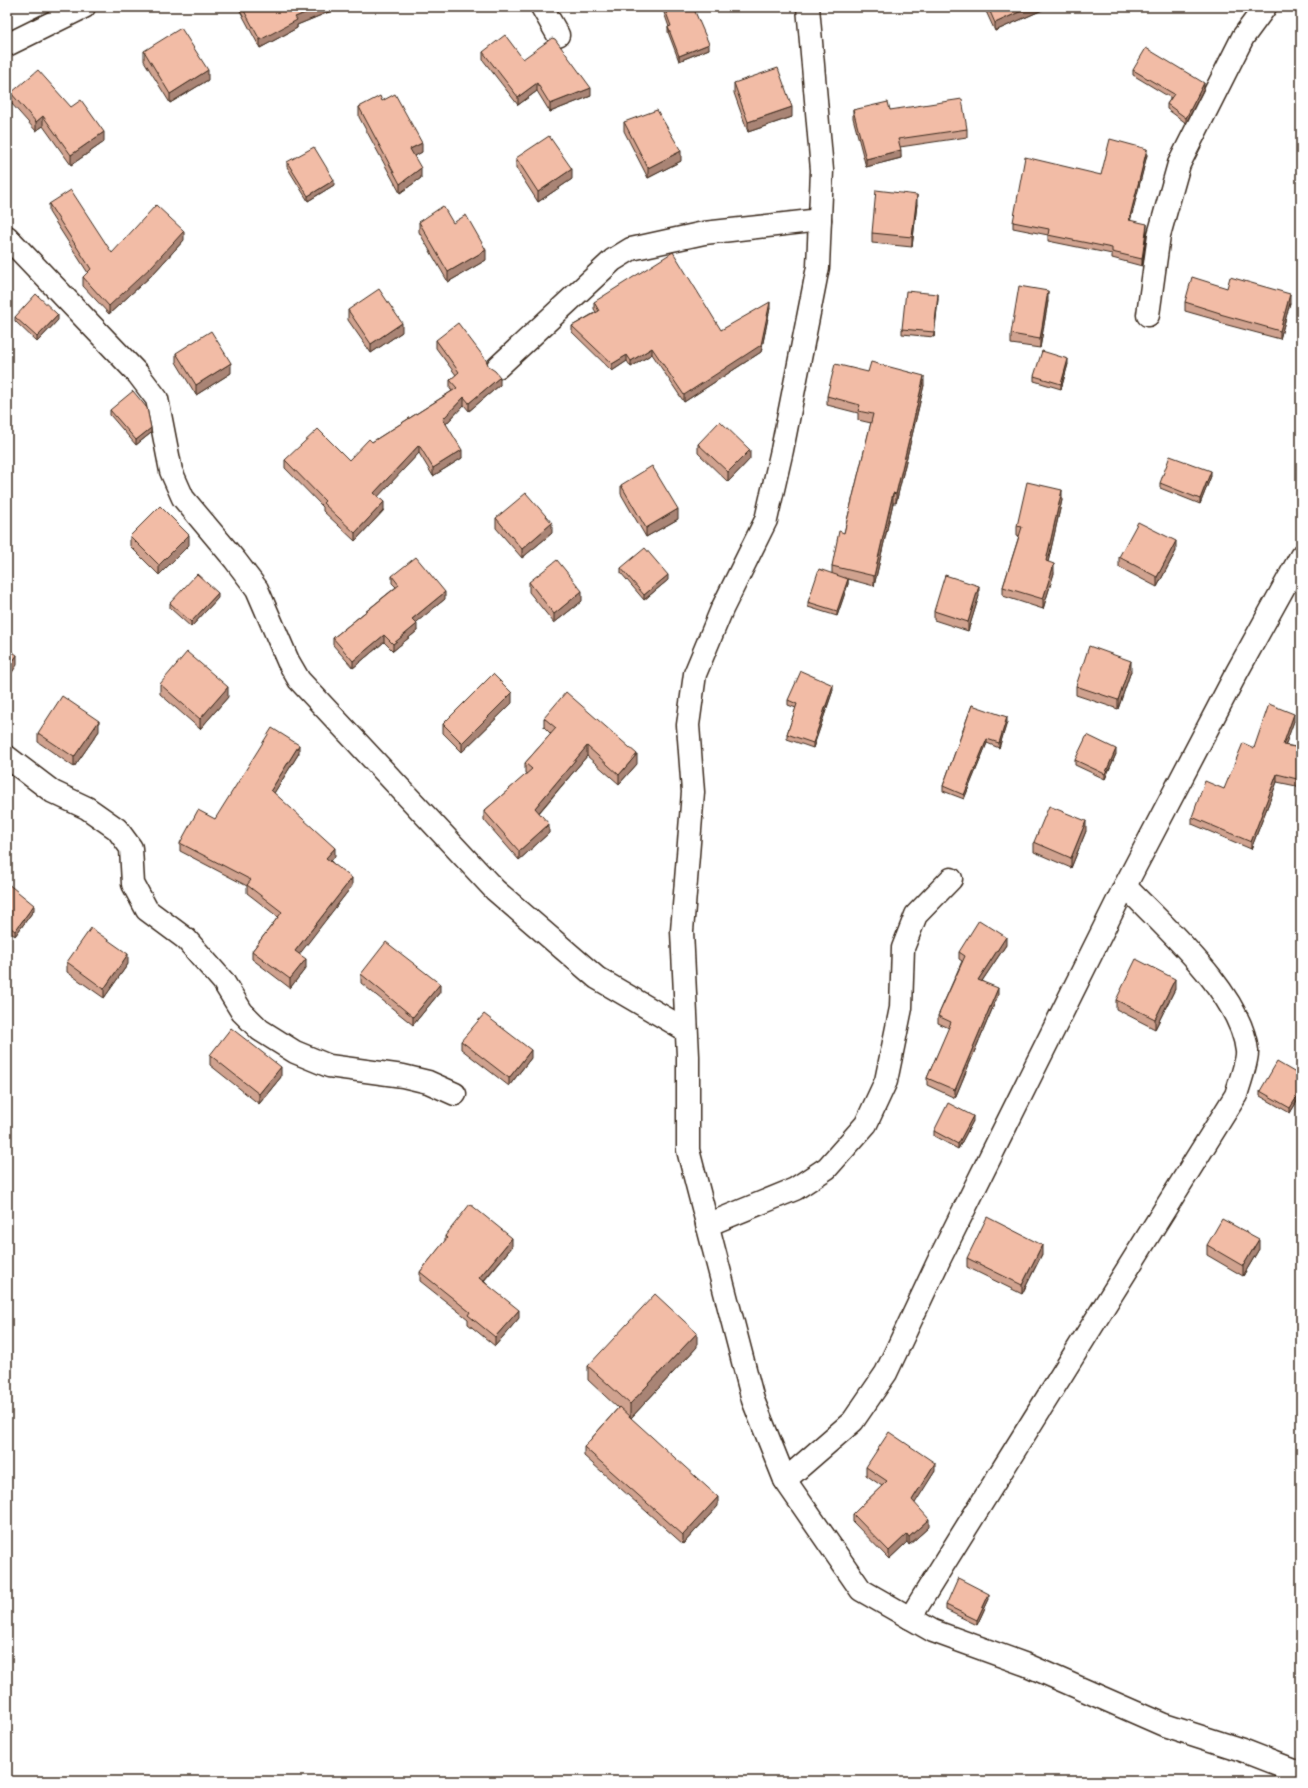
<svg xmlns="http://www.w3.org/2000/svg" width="1308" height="1788" viewBox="0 0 1308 1788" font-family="'Playpen Sans',sans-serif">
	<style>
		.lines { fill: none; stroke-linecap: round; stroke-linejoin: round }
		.minor-casing { stroke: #3b2a1e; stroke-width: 25 }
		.minor { stroke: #fff; stroke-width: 22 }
		.wall { fill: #d0a28f; stroke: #3b2a1e }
		.shaded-wall { fill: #a98474; stroke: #3b2a1e }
		.building { fill: #f2bca6; stroke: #3b2a1e }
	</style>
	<rect width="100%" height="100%" fill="#fff"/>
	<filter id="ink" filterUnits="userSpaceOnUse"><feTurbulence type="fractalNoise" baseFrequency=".025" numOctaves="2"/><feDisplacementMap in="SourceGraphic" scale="8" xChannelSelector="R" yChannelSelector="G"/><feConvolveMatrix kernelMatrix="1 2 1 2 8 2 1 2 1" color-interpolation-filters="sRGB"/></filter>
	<g filter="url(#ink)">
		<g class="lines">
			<g class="minor-casing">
				<g id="minor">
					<path d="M542,7L558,35"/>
					<path d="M808,7L822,170L818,267L782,450L766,520L722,609L695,674L688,725L693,792L682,931L688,1056V1150L753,1400L785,1480L861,1590L933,1631L1027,1665L1164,1725L1242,1750L1301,1773"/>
					<path d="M7,45L84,7"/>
					<path d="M7,237L138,374L157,399L171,471L183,498L235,560L257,589L288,661L299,680L495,890L597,978L686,1030"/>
					<path d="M1148,315L1159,235L1179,164L1243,37L1265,7"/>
					<path d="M498,367L613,260L631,249L704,233L820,220"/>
					<path d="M7,757L53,792L87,808L117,829L131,848L133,884L147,910L186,939L223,981L242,1012L260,1030L295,1052L329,1066L403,1076L428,1082L455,1094"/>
					<path d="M707,1225L795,1189L827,1168L866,1124L886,1081L901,1008L903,948L916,915L951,879"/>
					<path d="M785,1480L853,1421L886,1373L940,1258L1125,886L1237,672L1301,556"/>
					<path d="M910,1618L1236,1095C1239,1085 1248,1060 1247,1051C1241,993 1164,927 1125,886"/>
				</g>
			</g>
			<use href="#minor" class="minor"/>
		</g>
		<g class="wall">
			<path d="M238,7H341L297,25V28L260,48Z"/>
			<path d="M662,7H693L709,49L679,61L668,32V27H669Z"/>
			<path d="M984,7H1049L995,31Z"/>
			<path d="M144,51L208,80L170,103L144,61Z"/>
			<path d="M483,52L523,59L591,96L550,112L537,91L518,105L483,60Z"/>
			<path d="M1133,70L1204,88L1186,123L1167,109V104L1171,98L1133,75Z"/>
			<path d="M734,83L792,117L748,132L734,93Z"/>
			<path d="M11,93L71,107L104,142L71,165L43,126L36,131L11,103Z"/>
			<path d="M382,101L422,152L414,156L421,178L400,193L359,117V107Z"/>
			<path d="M853,110H890L967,129V137L900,147L901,158L866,167L853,118Z"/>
			<path d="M624,122L681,161L648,178L624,131Z"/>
			<path d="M1147,155L1130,220L1147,231L1142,266L1112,258V254L1048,241V235L1013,228V222L1101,175Z"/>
			<path d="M516,158L572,179L538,202L516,168Z"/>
			<path d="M287,162L334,185L308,201L287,167Z"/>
			<path d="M49,204L112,253L184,240L152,275L109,314L83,286V277L88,273L49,212Z"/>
			<path d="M917,204L912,247L872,243V233Z"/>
			<path d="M419,222L453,223L486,260L448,282L419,232Z"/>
			<path d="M1227,288L1290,303L1280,339L1220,323V321L1185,311V302Z"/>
			<path d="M938,299L934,337L902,334V329Z"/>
			<path d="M1048,301L1040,348L1011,344V334Z"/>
			<path d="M594,302L721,330L770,308L761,352L684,402L652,354L631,367L627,361L612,371L572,332V326L596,312L594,309Z"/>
			<path d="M348,310L402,332L371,353L348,320Z"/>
			<path d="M15,317L58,320L37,342L15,321Z"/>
			<path d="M436,340L489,367L500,385L469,411L464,405L446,424L462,458L433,476L419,453L378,496L384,510L355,541L323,511V507L285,468V460H349L372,442L452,391L450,388V380L456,375L436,348Z"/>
			<path d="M176,353L231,373L196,395L176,362Z"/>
			<path d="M1068,364L1061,389L1034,381V376Z"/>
			<path d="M868,372L924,385L896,503H893L874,586L848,579V584L837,616L808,607V602L832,573V566L844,533L871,423L858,420V413L827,405V396Z"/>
			<path d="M110,410L151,433L136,445L110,415Z"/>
			<path d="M698,444L750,459L728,482L698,453Z"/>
			<path d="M1211,476L1200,504L1160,488V483Z"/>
			<path d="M621,485L678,519L646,537L621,494Z"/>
			<path d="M1062,500L1048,562L1054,573L1043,609L1003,596V587L1019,536L1017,535V526Z"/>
			<path d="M496,518L552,533L522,558L496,528Z"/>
			<path d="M130,536L189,545L159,575L130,546Z"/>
			<path d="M1176,551L1157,587L1119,567V557Z"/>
			<path d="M621,568L668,580L644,600L621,573Z"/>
			<path d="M392,576L445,599L415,623L417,631L393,651L384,642L353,668L333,645V638L396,587L392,583Z"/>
			<path d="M529,582L582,601L554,623L529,592Z"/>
			<path d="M979,596L968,631L934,620V611Z"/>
			<path d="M218,598L191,627L170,608V603Z"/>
			<path d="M1131,671L1118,709L1076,695V686Z"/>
			<path d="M160,684L228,697L200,729L160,694Z"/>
			<path d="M833,690L813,748L787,739V734L796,708L788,705V700Z"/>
			<path d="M512,703L462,752L443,733V724Z"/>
			<path d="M972,705L1007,722L999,748L987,743L964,799L943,791V786Z"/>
			<path d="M544,718L637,764L619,784L587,756L539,813L549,833L519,860L484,820V811L527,774L525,773V763L551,734L544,727Z"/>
			<path d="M1294,721L1285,745L1301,748V787L1277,782L1251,849L1192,824V817L1224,789L1254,748Z"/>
			<path d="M99,731L74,767L38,742V733Z"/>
			<path d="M299,753L274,793L335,856L331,861L352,886L299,954L306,968L290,988L252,959V951L278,917L247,893V886L180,851V843L215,819Z"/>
			<path d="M1116,754L1105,779L1075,765V760Z"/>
			<path d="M1086,831L1071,868L1034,852V842Z"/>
			<path d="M7,883L34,910L15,936L7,930Z"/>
			<path d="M1006,945L982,981L998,995L955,1098L927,1085V1078L949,1028L938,1023V1016L962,961L959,959V952Z"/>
			<path d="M67,962L128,964L104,998L67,972Z"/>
			<path d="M361,974L440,992L413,1025L361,983Z"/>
			<path d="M1175,989L1155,1029L1116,1009V1000Z"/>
			<path d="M461,1041L531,1058L509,1086L461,1049Z"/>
			<path d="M210,1055L281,1077L259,1104L210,1065Z"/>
			<path d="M1301,1076V1095L1290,1113L1260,1096V1091Z"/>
			<path d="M973,1121L958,1149L934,1136V1131Z"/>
			<path d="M445,1236L512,1247L484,1281L519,1318L495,1346L468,1324V1319L420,1281V1272L445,1241Z"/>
			<path d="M1207,1245L1259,1249L1243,1276L1207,1255Z"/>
			<path d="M1042,1254L1022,1294L967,1267V1258Z"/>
			<path d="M697,1347L631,1418L718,1506L683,1544L584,1456V1447L618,1408L588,1380V1366Z"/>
			<path d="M866,1467L935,1471L914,1503L929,1527L909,1545L907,1542L889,1559L853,1522V1514L882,1486L866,1475Z"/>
			<path d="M989,1599L977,1625L946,1610V1605Z"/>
		</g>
		<g class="shaded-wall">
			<path d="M320,7H341L297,25V28L260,48V40L295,17Z"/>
			<path d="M1030,7H1049L995,31V23Z"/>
			<path d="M709,44V49L679,61V56Z"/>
			<path d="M208,70V80L170,103V94Z"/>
			<path d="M537,83V91L518,105V97Z"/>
			<path d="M1204,83V88L1186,123V118Z"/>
			<path d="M591,88V96L550,112V104Z"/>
			<path d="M792,107V117L748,132V122Z"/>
			<path d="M43,116V126L36,131V122Z"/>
			<path d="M104,132V142L71,165V155Z"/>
			<path d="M422,143V152L410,159V149Z"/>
			<path d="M1147,149V155L1129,226V220Z"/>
			<path d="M901,150V158L866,167V159Z"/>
			<path d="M681,151V161L648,178V168Z"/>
			<path d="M421,168V178L400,193V184Z"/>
			<path d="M572,169V179L538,202V192Z"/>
			<path d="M334,180V185L308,201V196Z"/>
			<path d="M917,195V204L912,247V237Z"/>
			<path d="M1147,224V231L1142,266V259Z"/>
			<path d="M184,231V240L152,275L109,314V306Z"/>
			<path d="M486,250V260L448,282V272Z"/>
			<path d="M1048,291V301L1040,348V339Z"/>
			<path d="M938,294V299L934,337V332Z"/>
			<path d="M1290,294V303L1280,339V331Z"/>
			<path d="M770,302V308L761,352L684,402V395Z"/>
			<path d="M58,315V320L37,342V337Z"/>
			<path d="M402,323V332L371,353V344Z"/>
			<path d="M652,348V354L631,367V361Z"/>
			<path d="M627,355V361L612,371V364Z"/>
			<path d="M1068,359V364L1061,389V384Z"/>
			<path d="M231,363V373L196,395V385Z"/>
			<path d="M924,376V385L896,503V494Z"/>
			<path d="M500,377V385L469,411V403Z"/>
			<path d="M464,397V405L443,427V419Z"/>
			<path d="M151,428V433L136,445V440Z"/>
			<path d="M419,445V453L374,501V493Z"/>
			<path d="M462,450V458L433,476V468Z"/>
			<path d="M750,450V459L728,482V472Z"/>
			<path d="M1211,471V476L1200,504V499Z"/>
			<path d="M1062,490V500L1046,571V561Z"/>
			<path d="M893,493V503L874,586V576Z"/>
			<path d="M384,502V510L355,541V533Z"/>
			<path d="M678,509V519L646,537V528Z"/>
			<path d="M552,523V533L522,558V549Z"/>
			<path d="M189,535V545L159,575V565Z"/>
			<path d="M1176,541V551L1157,587V577Z"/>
			<path d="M1054,564V573L1043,609V599Z"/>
			<path d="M668,575V580L644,600V595Z"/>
			<path d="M848,579V584L837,616V611Z"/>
			<path d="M979,586V596L968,631V622Z"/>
			<path d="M582,591V601L554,623V614Z"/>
			<path d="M445,592V599L412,626V619Z"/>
			<path d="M218,593V598L191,627V622Z"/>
			<path d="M417,624V631L393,651V644Z"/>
			<path d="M384,635V642L353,668V661Z"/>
			<path d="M17,655V665L7,680V670Z"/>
			<path d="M1131,661V671L1118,709V700Z"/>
			<path d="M833,685V690L813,748V743Z"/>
			<path d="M228,687V697L200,729V719Z"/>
			<path d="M512,693V703L462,752V743Z"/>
			<path d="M1294,714V721L1283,752V745Z"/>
			<path d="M1007,717V722L999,748V743Z"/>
			<path d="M99,721V731L74,767V757Z"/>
			<path d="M987,739V743L964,799V795Z"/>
			<path d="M299,745V753L271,798V790Z"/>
			<path d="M587,746V756L535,817V808Z"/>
			<path d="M1116,749V754L1105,779V774Z"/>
			<path d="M637,754V764L619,784V775Z"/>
			<path d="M1277,774V782L1251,849V842Z"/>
			<path d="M1086,821V831L1071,868V858Z"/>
			<path d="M549,824V833L519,860V851Z"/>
			<path d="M335,848V856L326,866V858Z"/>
			<path d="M352,878V886L295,960V951Z"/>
			<path d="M34,905V910L15,936V931Z"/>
			<path d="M1006,937V945L978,987V980Z"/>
			<path d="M128,954V964L104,998V989Z"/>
			<path d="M306,959V968L290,988V979Z"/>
			<path d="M1175,979V989L1155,1029V1019Z"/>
			<path d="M440,984V992L413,1025V1017Z"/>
			<path d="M998,988V995L955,1098V1090Z"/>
			<path d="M531,1050V1058L509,1086V1078Z"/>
			<path d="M281,1067V1077L259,1104V1094Z"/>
			<path d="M1301,1090V1095L1290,1113V1108Z"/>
			<path d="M973,1116V1121L958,1149V1144Z"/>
			<path d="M512,1238V1247L479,1286V1278Z"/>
			<path d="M1259,1239V1249L1243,1276V1266Z"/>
			<path d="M1042,1245V1254L1022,1294V1285Z"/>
			<path d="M519,1310V1318L495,1346V1337Z"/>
			<path d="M697,1333V1347L630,1419V1404Z"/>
			<path d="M935,1463V1471L912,1508V1500Z"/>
			<path d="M718,1497V1506L683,1544V1535Z"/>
			<path d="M929,1519V1527L909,1545V1537Z"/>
			<path d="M907,1534V1542L889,1559V1551Z"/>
			<path d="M989,1594V1599L977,1625V1620Z"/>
		</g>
		<g class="building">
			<path d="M242,7H320L295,17L297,20L260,40Z"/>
			<path d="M664,7H693L709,44L679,56L668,27L671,26Z"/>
			<path d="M988,7H1030L995,23Z"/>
			<path d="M181,28L208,70L170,94L144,51Z"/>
			<path d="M505,35L523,59L552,38L555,39L591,88L550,104L537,83L518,97L483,52Z"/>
			<path d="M1146,48L1204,83L1186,118L1167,104L1174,94L1133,70Z"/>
			<path d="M778,68L792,107L748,122L734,83Z"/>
			<path d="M38,70L71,107L81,100L104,132L71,155L43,116L36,122L11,93Z"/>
			<path d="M395,94L422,143L410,149L421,168L400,184L359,107L380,96L382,101Z"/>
			<path d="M962,99L967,129L898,139L901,150L866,159L853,110L888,102L890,110Z"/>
			<path d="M657,110L681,151L648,168L624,122Z"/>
			<path d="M549,136L572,169L538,192L516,158Z"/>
			<path d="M1110,139L1147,149L1129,220L1147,224L1142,259L1112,252V248L1048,235L1049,229L1013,222L1025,157L1101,175Z"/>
			<path d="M314,147L334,180L308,196L287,162Z"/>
			<path d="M71,190L112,253L156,205L184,231L152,266L109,306L83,277L91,269L49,204Z"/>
			<path d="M876,190L917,195L912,237L872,233Z"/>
			<path d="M443,206L453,223L466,215L486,250L448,272L419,222Z"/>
			<path d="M673,252L721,330L770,302L761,345L684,395L652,348L631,361L627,355L612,364L572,326L599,311L594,302Z"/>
			<path d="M1192,277L1227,288L1230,277L1290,294L1280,331L1220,314V313L1185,302Z"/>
			<path d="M1019,286L1048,291L1040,339L1011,334Z"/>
			<path d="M379,289L402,323L371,344L348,310Z"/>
			<path d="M906,291L938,294L934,332L902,329Z"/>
			<path d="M36,294L58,315L37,337L15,317Z"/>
			<path d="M458,323L486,360L489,367L495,371L500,377L469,403L464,397L443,419L462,450L433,468L419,445L374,493L384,502L355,533L323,503L325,501L285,460L318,429L349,460L369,439L372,442L457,388L450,380L459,372L436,340Z"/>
			<path d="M211,331L231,363L196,385L176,353Z"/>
			<path d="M1042,351L1068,359L1061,384L1034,376Z"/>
			<path d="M871,362L924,376L896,494L893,493L874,576L832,566L839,531L844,533L873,414L858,411L860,405L827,396L835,364L868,372Z"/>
			<path d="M133,391L147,408L151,428L136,440L110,410Z"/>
			<path d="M720,421L750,450L728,472L698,444Z"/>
			<path d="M1170,456L1211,471L1200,499L1160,483Z"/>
			<path d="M652,466L678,509L646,528L621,485Z"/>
			<path d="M1027,482L1062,490L1046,561L1054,564L1043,599L1003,587L1022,527L1017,526Z"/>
			<path d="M526,493L552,523L522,549L496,518Z"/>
			<path d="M160,506L189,535L159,565L130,536Z"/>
			<path d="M1138,522L1176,541L1157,577L1119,557Z"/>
			<path d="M645,548L668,575L644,595L621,568Z"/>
			<path d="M416,557L445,592L412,619L417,624L393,644L384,635L353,661L333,638L399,585L392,576Z"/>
			<path d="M557,560L582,591L554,614L529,582Z"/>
			<path d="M819,569L848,579L837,611L808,602Z"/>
			<path d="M197,574L218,593L191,622L170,603Z"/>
			<path d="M945,575L979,586L968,622L934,611Z"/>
			<path d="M1089,646L1131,661L1118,700L1076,686Z"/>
			<path d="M7,648L17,655L7,670Z"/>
			<path d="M187,652L228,687L200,719L160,684Z"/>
			<path d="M801,671L833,685L813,743L787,734L797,704L788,700Z"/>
			<path d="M493,674L512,693L462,743L443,724Z"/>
			<path d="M566,692L637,754L619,775L587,746L535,808L549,824L519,851L484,811L532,769L525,763L556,728L544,718Z"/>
			<path d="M62,696L99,721L74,757L38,733Z"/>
			<path d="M1269,704L1294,714L1283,745L1301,748V780L1277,774L1251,842L1192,817L1205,781L1224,789L1243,743L1254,748Z"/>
			<path d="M972,705L1007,717L999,743L987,739L964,795L943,786Z"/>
			<path d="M272,728L299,745L271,790L335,848L326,858L352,878L295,951L306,959L290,979L252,951L282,912L247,885L251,880L180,843L198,810L215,819Z"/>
			<path d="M1087,735L1116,749L1105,774L1075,760Z"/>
			<path d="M1049,806L1086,821L1071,858L1034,842Z"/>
			<path d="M7,883L34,905L15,931L7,925Z"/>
			<path d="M979,920L1006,937L978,980L998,988L955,1090L927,1078L951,1022L938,1016L965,956L959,952Z"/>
			<path d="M91,928L128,954L104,989L67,962Z"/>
			<path d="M386,942L440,984L413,1017L361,974Z"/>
			<path d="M1136,959L1175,979L1155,1019L1116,1000Z"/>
			<path d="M484,1014L531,1050L509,1078L461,1041Z"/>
			<path d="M231,1028L281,1067L259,1094L210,1055Z"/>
			<path d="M1277,1062L1301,1076V1090L1290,1108L1260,1091Z"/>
			<path d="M948,1103L973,1116L958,1144L934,1131Z"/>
			<path d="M470,1204L512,1238L479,1278L519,1310L495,1337L468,1315L470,1312L420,1272L447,1238L445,1236Z"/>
			<path d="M987,1217L1042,1245L1022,1285L967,1258Z"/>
			<path d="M1222,1219L1259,1239L1243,1266L1207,1245Z"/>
			<path d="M655,1294L697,1333L630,1404L588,1366Z"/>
			<path d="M619,1407L718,1497L683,1535L584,1447Z"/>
			<path d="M889,1432L935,1463L912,1500L929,1519L909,1537L907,1534L889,1551L853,1514L887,1481L866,1467Z"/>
			<path d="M958,1578L989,1594L977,1620L946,1605Z"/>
		</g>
	</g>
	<rect width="1308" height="1788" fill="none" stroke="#fff" stroke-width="24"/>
	<rect x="12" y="12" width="1284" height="1764" fill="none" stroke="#3b2a1e" stroke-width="1.5" filter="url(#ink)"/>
</svg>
